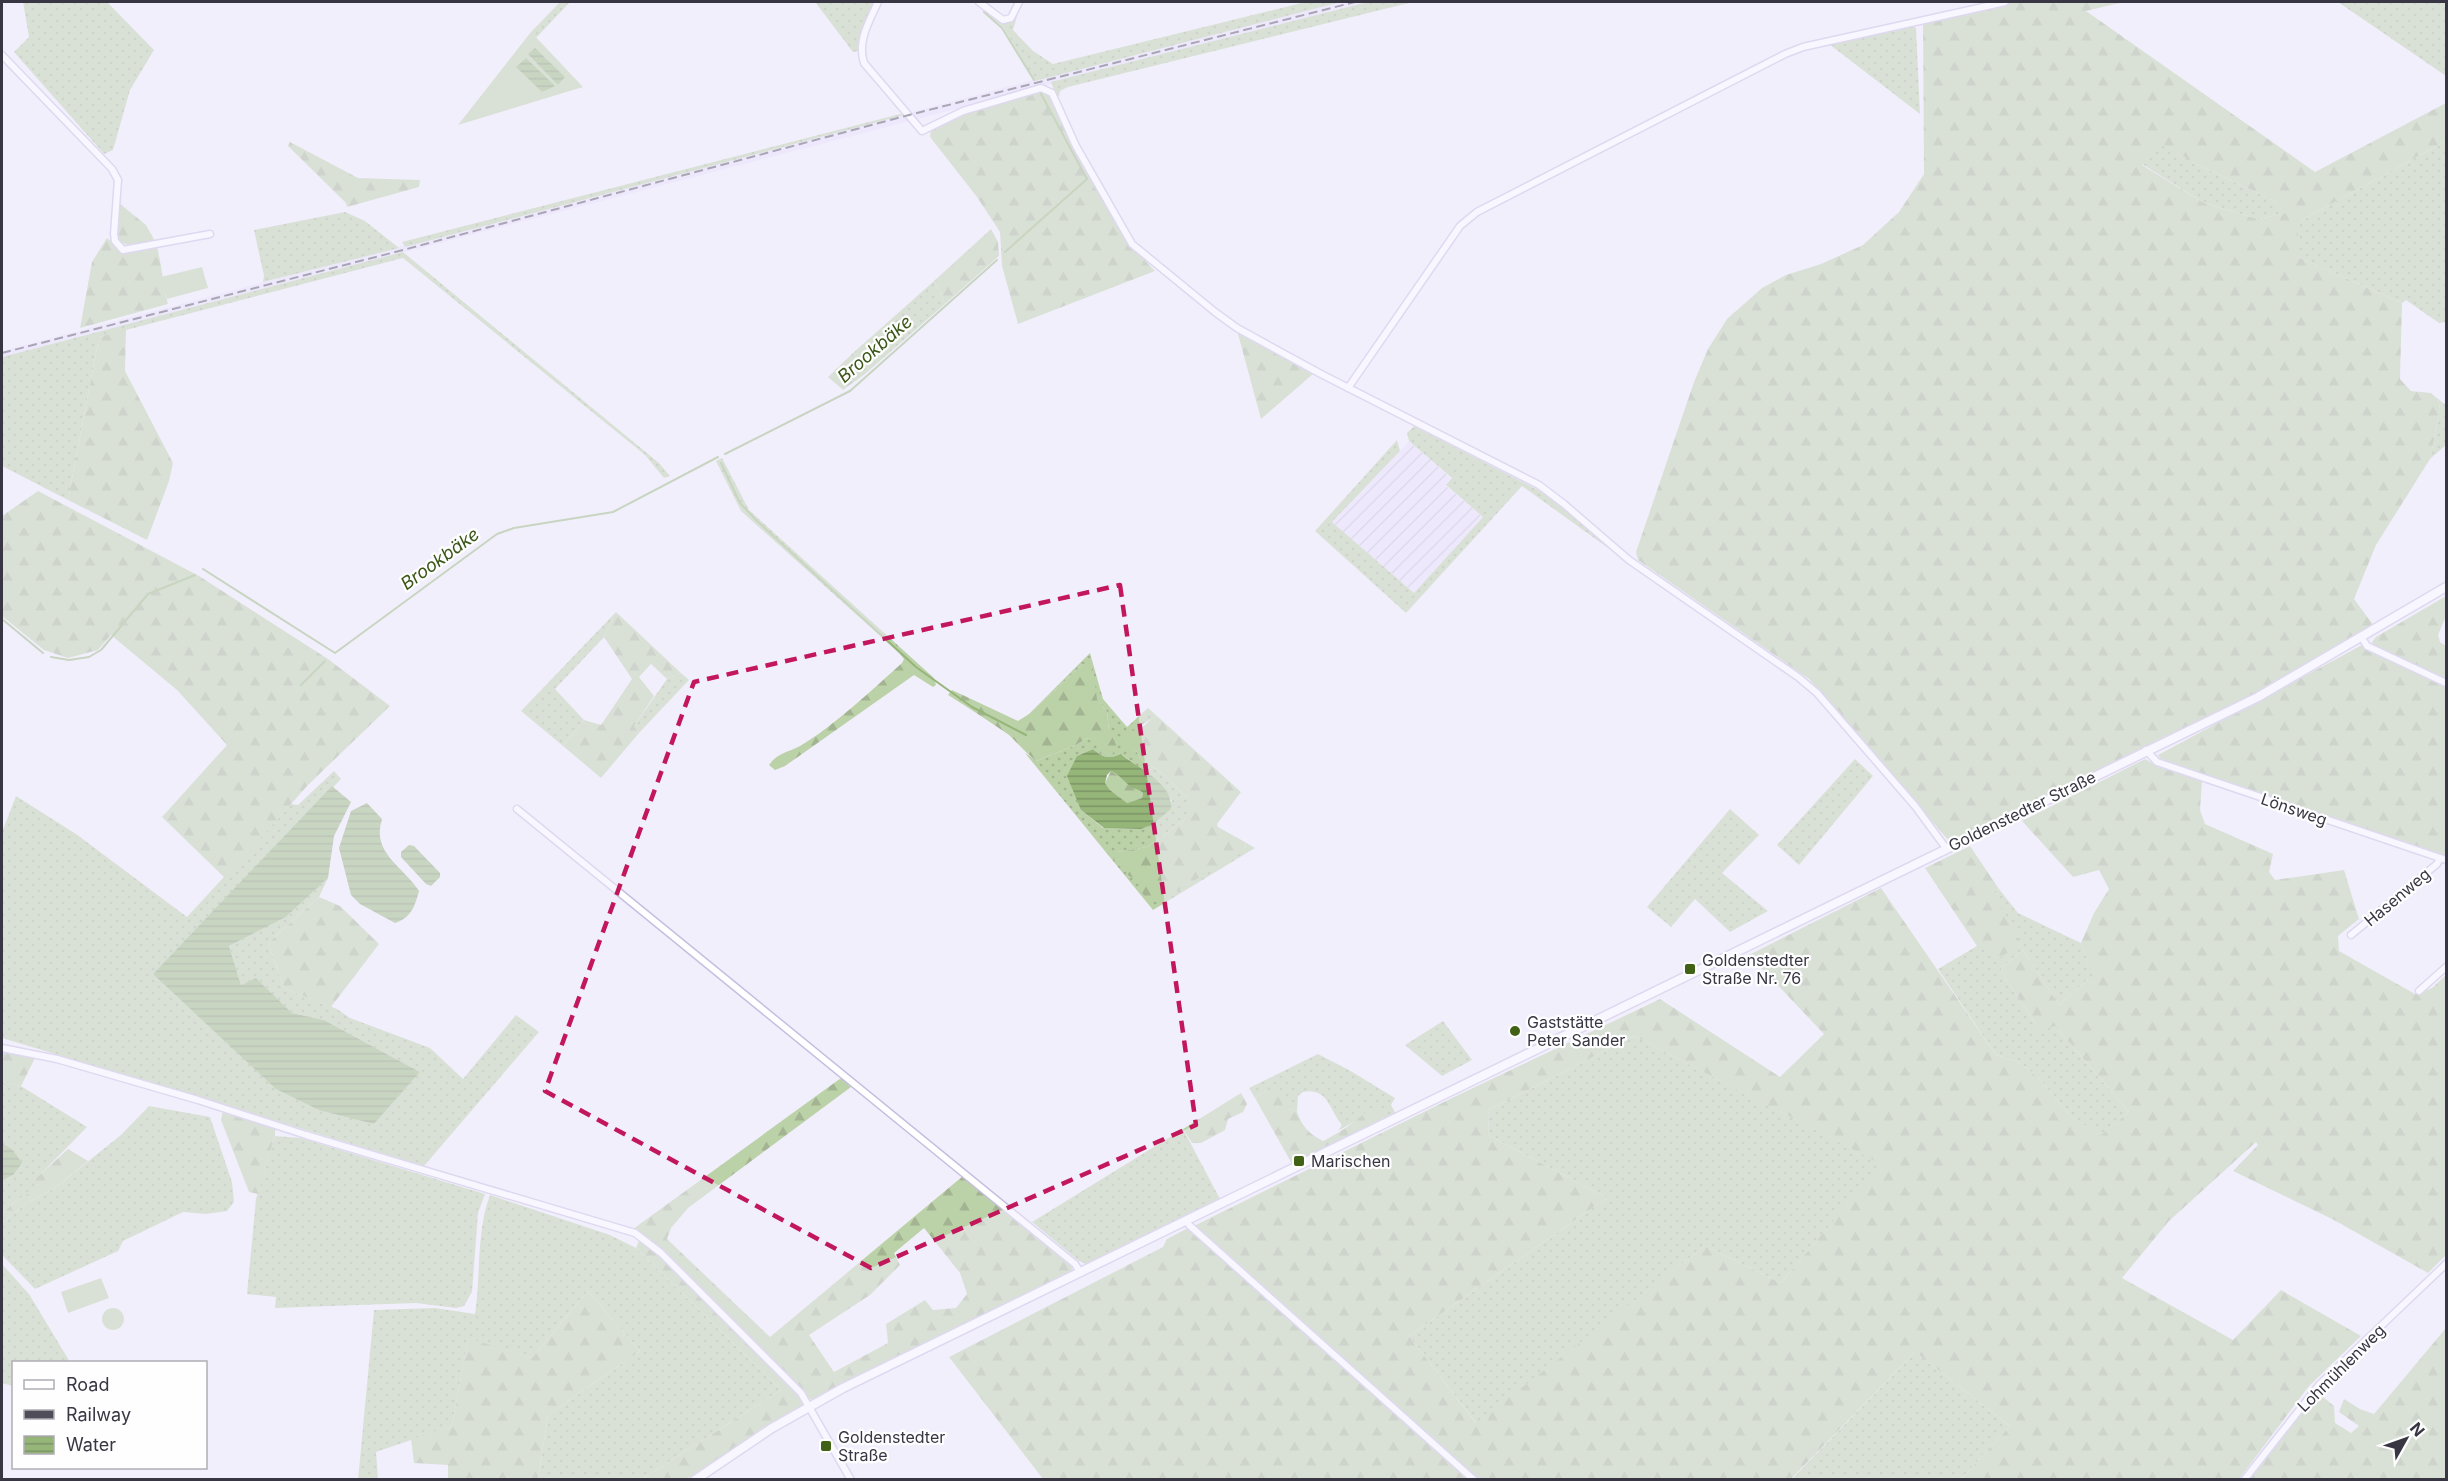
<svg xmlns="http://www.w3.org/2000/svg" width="2448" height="1481" viewBox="0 0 2448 1481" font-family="Inter,sans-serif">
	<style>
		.built { fill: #e7e1fb }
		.industrial { fill: url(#industrial-furrows) }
		.grass { fill: url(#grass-dots); fill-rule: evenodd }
		.forest { fill: url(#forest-firs); fill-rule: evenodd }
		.garden { fill: #bbd1a7 }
		.water { fill: url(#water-rules); fill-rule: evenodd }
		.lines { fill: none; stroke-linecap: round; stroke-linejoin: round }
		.stream { stroke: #96b579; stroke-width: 2 }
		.minor-casing { stroke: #c6bee0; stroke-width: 9 }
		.secondary-casing { stroke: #c6bee0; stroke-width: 11 }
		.minor { stroke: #fff; stroke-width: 6 }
		.secondary { stroke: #fff; stroke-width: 8 }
		.rail { stroke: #504d5b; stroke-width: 2; stroke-dasharray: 9 4.5; stroke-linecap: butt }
		.marked { fill: none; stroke: #c2185b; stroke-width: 4.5; stroke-dasharray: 12 8; stroke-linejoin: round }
		.poi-dot { fill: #406116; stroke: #fefefe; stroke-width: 2 }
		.labels { text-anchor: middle; stroke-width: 4.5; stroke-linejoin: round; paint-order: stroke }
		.street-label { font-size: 16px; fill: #393644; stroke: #fefefe }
		.poi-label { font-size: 16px; fill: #393644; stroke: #fefefe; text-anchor: start }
		.water-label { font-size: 18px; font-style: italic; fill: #3a5718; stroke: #fefefe }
	</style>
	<defs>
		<pattern id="industrial-furrows" width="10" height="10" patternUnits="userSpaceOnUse" patternTransform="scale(1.5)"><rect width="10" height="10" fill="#e7e1fb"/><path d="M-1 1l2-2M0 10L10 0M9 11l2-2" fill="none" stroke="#c7c2d8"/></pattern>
		<pattern id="grass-dots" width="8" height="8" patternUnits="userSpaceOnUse" patternTransform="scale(1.5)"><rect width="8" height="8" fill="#bbd1a7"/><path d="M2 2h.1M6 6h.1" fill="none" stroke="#a2b491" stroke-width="1.8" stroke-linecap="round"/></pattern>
		<pattern id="forest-firs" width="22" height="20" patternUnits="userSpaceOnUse" patternTransform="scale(1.5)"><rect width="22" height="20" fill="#bbd1a7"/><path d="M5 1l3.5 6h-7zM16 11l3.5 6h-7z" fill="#a2b491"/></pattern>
		<pattern id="water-rules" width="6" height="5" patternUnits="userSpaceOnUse" patternTransform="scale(1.5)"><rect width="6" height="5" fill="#96b579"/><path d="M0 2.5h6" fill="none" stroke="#7b9465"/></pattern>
	</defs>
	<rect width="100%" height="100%" fill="#f2effd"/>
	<path class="built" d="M1341,2H1368L2,357V351L1113,59Z"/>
	<path class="industrial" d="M1409,441L1452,479L1446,486L1483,517L1414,593L1332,522Z"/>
	<g class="grass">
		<path d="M23,2H107L154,50L130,90L113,150L104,154L14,52L29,37Z"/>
		<path d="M560,2H570L535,39L531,32Z"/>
		<path d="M815,2H875L859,41L858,51L853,52Z"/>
		<path d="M1306,2H1341L1035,81L1003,27L985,12L1000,21L1006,22L1018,13L1013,30L1033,51L1053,64Z"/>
		<path d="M1368,2H1413L1068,87L1060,91L1059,96H1056L1051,82Z"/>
		<path d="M2338,2H2446V76Z"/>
		<path d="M1909,25L1916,28L1920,114L1829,44Z"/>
		<path d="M900,114L904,115L405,247L402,242Z"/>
		<path d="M2158,140L2194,163L2275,201L2287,213L2258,219L2204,203L2142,164Z"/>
		<path d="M2446,141V322L2439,323L2406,300L2402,303L2298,257V225L2304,219Z"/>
		<path d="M345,212L365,221L399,248L263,282L264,276L254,230Z"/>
		<path d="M403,252L659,463L670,476L664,478L645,455L403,258L99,337L68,500L2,466V357Z"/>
		<path d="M934,281L945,304L865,374L866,368L853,353Z"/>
		<path d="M2438,399L2446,405V445L2430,459L2440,409Z"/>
		<path d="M1414,426L1546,494L1622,558L1522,486L1406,613L1315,531L1397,440L1400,451L1332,522L1414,593L1483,517L1446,485L1452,478L1409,441L1407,433Z"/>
		<path d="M722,458L749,510L903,650L899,653L741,511L716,461Z"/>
		<path d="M616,612L604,637L555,689L584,720L563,746L521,711Z"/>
		<path d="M1090,653L1103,699L1127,727L1148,708L1157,716C1150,718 1130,734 1122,740L1126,747L1136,751L1142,760L1163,774L1187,798V818L1147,847L1117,852L1246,850L1245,842L1255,848L1153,910L1025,753L1037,761C1054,752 1073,749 1087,738L1098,743L1109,730L1107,712L1097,699L1083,664L1029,714ZM1093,749C1103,758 1109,759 1121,754L1159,782L1172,801L1141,829L1103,828L1081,810L1077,756Z"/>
		<path d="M681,673L689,680L639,733L634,726L667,679Z"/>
		<path d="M1855,759L1873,776L1799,865L1777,845Z"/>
		<path d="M334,771L341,779L153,974L374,1124L420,1072L324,1020L292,1013L256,978L241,985L229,946L286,917L328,878L319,897L268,943L284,988L337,1009L350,1018L430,1048L463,1079L516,1015L539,1032L424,1166L2,1038V832L16,796L76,834L187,917L291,804L298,805Z"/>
		<path d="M1730,809L1759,835L1722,873L1768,911L1730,932L1695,899L1671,927L1647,907Z"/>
		<path d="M1999,889L2018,913L2081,943L2097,985L2087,980L2059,1005L2023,950L2001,968L2004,976L2035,1023L2055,1026L2129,1112L2100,1137L2068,1113L2038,1077L2018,1062L1996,1055L1938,969L1982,943L1992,892Z"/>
		<path d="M1443,1021L1472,1060L1442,1076L1405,1045Z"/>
		<path d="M1634,1036L1882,1164L1781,1283L1705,1246L1477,1424L1409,1336L1607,1198L1488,1135L1489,1110Z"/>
		<path d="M1318,1054L1349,1070L1395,1098L1391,1105L1396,1114L1389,1117L1361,1118L1338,1131L1342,1125C1329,1110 1328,1087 1303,1092L1298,1096L1297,1112L1288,1109L1266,1091L1255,1098L1249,1088Z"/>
		<path d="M2,1082L21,1086L87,1127L33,1182L39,1188L15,1201L2,1214V1181L13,1175L12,1149L2,1143Z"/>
		<path d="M149,1106L210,1117L232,1182L234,1202L227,1211L206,1214L183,1212L123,1241L118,1251L35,1289L2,1255V1223L24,1205L55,1188L121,1135Z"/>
		<path d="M1183,1129L1220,1199L1086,1264L1079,1261L1032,1222Z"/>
		<path d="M275,1136L301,1138L485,1194L478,1213L472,1292L464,1306L456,1308L416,1303L275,1308L276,1297L247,1294L256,1199Z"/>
		<path d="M490,1195L610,1235L636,1248L781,1390L642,1479H538L548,1415L640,1351L588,1291L532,1358L468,1339L452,1426L376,1452L378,1479L358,1480L374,1310L435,1308L475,1314C481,1275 476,1232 490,1195Z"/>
		<path d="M2,1264L29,1294L70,1362H14L13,1386L2,1383Z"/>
		<path d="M1915,1352L2010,1426L1961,1479L1791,1480Z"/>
	</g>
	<g class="forest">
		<path d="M2015,2H2124L2086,11L2315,172L2446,103V141L2304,219L2298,225V257L2402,303L2400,379L2411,391L2431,393L2438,399L2440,409L2430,459L2376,545L2354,599L2374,626L2258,694L1949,841L1809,679L1638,560L1636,552L1694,382L1708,349L1727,319L1762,288L1786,275L1821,264L1863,245L1899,212L1924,174L1923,25L1926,22ZM2158,141L2194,163L2275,201L2286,213L2258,219L2204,203L2142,165Z"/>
		<path d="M1043,92L1049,95L1055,105L1073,146L1127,242L1155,271L1018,324L1002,266L1000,232L977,197L930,137L931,129L979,108Z"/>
		<path d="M290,142L358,178L420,180L419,187L347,207L346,203L288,146Z"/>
		<path d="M119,203L146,225L155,241C143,243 124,251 117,237Z"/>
		<path d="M991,229L998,242L999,256L945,304L934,281Z"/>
		<path d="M107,238L123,252L157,247C162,267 163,284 168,304L80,328L92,262Z"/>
		<path d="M126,329L125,371L173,463L169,481L147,540L68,500L99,337Z"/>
		<path d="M1237,331L1313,374L1261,419L1238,334Z"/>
		<path d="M853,353L866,368L865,374L843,390L828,377Z"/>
		<path d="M38,491L199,576L328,659L390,706L308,785L225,878L162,817L227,745L177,690L111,635L98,650L68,658L44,650L2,616V516Z"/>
		<path d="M2446,596V616L2438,635L2440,642L2446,646V681L2373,647L2372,642L2376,637Z"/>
		<path d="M616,612L681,673L667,679L651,664L639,677L654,696L634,726L639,733L601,778L563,746L584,720L601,725L632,679L604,637Z"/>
		<path d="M2362,645L2446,685V856L2163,763L2158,755Z"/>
		<path d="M903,650L934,678L936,685L933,687L914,675L785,766L775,770L769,765C777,753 789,752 800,746C834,726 873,689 902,663L904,659L899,653Z"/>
		<path d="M1092,662L1097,699L1107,712L1109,730L1117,747L1111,756L1102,755L1098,744L1087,738C1073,749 1054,752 1037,761C1026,754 1019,744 1009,735C989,721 969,708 948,695L952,690L1018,721L1029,714L1083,664Z"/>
		<path d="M1157,716L1241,792L1217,824L1218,827L1245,842L1246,850L1160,901L1146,898L1139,889V880L1129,876L1113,858L1117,852L1147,847L1187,818V798L1163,774L1142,760L1136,751L1126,748L1121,739L1137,726H1144L1152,718Z"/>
		<path d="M2145,759L2159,767L2202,780L2200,810L2205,824L2273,854L2269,872L2275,880L2344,870L2359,919L2338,936L2339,951L2415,994L2432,988L2446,975V1255L2428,1273L2334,1220L2233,1171L2258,1145L2256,1142L2169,1221L2122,1278L2233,1340L2281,1290L2361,1336L2309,1386L2239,1479H1961L2010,1426L1915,1352L1791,1479H1479L1194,1226L1452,1098L1660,999L1780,1077L1824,1034L1749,955L1881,888L1996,1055L2018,1062L2038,1077L2068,1113L2100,1136L2129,1112L2055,1026L2033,1034L2035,1023L2004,976L2001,968L2023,950L2059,1005L2087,980L2096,984L2081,943L2094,913L2109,889L2099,870L2073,877L2022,821ZM1634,1036L1881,1164L1781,1283L1705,1246L1476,1423L1409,1336L1607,1198L1488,1135L1489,1110Z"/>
		<path d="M1111,771L1139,789L1143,793L1142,798L1127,803L1110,790L1105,783Z"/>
		<path d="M1970,846L1999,889L1992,892L2021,944L1995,961L1983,943L1977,946L1925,868Z"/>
		<path d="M319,897L340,906L379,944L331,1007L284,988L268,943Z"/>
		<path d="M2,1050L36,1056L21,1086L2,1082Z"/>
		<path d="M841,1078L851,1087L688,1208L671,1228L667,1239L770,1337L963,1176L1068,1260L1073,1270L811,1400L663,1252L633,1229ZM924,1228L960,1273L967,1294L956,1308L933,1310L925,1300L886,1324L888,1343L834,1372L809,1335L870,1295L900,1265L894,1253Z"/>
		<path d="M1276,1090L1285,1095L1288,1109L1297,1112C1302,1126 1309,1134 1323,1141C1334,1136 1361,1119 1368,1109L1384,1108L1389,1117L1292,1164L1255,1098L1266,1091Z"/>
		<path d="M1241,1093L1247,1104L1243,1112L1228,1119L1225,1130L1201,1143H1192L1183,1129Z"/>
		<path d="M223,1111L275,1128V1136L258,1194L249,1192L221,1120Z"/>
		<path d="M68,1149L88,1161L55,1188L24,1205L2,1223V1214L15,1201L38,1188L32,1182Z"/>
		<path d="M1188,1228L1469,1479H1043L949,1357L1163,1247L1167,1239Z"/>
		<path d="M640,1238L660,1255L798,1394L803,1405L687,1479H642L781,1390L636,1248Z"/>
		<path d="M588,1291L640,1351L548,1415L538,1479H448V1465L414,1463L411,1439L452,1426L468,1338L532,1358Z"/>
		<path d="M2446,1328V1479H2249L2317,1392L2334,1406L2335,1423L2351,1433L2359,1426L2339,1412L2344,1399L2360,1409L2374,1414Z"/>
	</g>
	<g class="garden">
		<path d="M531,32L583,87L458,125Z"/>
		<path d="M202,267L208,288L167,299L161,277Z"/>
		<path d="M101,1278L109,1298L68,1313L61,1292Z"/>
		<circle cx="113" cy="1319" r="11"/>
	</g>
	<g class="water">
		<path d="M535,48L565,77L558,85L528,54Z"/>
		<path d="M526,58L555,86L542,92L516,67Z"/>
		<path d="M1093,749C1103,758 1109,759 1121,754C1137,768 1174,783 1171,809L1153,824L1141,829L1104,828L1081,810L1067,776L1077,756ZM1111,771C1120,775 1125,783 1133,788C1136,789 1140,790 1143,793L1142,798L1127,803L1110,790L1105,783L1107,775Z"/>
		<path d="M332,786L351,802L334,836L328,878L286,917L229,946L241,985L256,978L292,1013L324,1020L420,1072L374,1124L319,1110L276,1089L153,974Z"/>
		<path d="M367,803L382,819C371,853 403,866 419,891C415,906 411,918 395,923L360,904L351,895L339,848L351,811Z"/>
		<path d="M409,845L414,846L440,873V877L431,886L426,884L401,857V852Z"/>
		<path d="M2,1143L12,1149L22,1163L13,1175L2,1181Z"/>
	</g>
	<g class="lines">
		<g class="stream">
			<path d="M984,12L1002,28L1034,80"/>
			<path d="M1005,252L1087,179L1040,92"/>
			<path d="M725,454L850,391L997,260"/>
			<path d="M721,463L740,503L757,521L916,667L972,707L1026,735"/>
			<path d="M203,569L335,653L497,534L514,528L613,512L718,457"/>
			<path d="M2,619L43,653"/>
			<path d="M51,657L69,660L89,657L101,650L148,594L195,575"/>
			<path d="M301,685L325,661"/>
		</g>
		<g class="minor-casing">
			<g id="minor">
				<path d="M878,2C869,22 857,41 864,63L922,131L963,111L1041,88L1052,93L1076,146L1132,244L1215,312L1237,328L1321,374L1539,485L1564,504L1629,560L1798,677L1817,693L1915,806L1946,848"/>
				<path d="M979,2L1003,20L1011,18L1019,2"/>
				<path d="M2,55L112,169L118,180L114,234L115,241L123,250L210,234"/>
				<path d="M1348,388L1460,226L1477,212L1785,54L1803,47L2005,2"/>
				<path d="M2362,638L2367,646L2446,683"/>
				<path d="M2146,750L2157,762L2446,860"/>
				<path d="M517,809L1075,1264L1080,1272"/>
				<path d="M2351,935L2437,864L2440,858"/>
				<path d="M2419,991L2446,967"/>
				<path d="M2,1048L57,1059L198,1100L306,1135L635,1233L661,1253L801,1393L851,1480"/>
				<path d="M1187,1220L1189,1225L1474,1480"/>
				<path d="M2244,1480L2319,1385L2446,1264"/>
			</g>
		</g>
		<g class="secondary-casing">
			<path id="secondary" d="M695,1480L772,1428L843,1388L2258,697L2446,587"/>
		</g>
		<use href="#minor" class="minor"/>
		<use href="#secondary" class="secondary"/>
		<path class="rail" d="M2,353L403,250L909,115L1355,2"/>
	</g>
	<path d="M0 0H2448V1481H0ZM1120,585L1196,1125L871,1268L545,1091L694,682Z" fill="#f2effd" fill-opacity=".55" fill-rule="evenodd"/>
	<path class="marked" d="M1120,585L1196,1125L871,1268L545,1091L694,682Z"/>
	<g class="poi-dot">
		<rect x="1684" y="963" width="12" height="12" rx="3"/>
		<circle cx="1515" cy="1031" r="6"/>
		<rect x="1293" y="1155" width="12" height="12" rx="3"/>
		<rect x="820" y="1440" width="12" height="12" rx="3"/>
	</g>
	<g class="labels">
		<g class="street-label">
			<text transform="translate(2294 809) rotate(19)" y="6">Lönsweg</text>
			<text transform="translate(2022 811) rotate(-26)" y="6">Goldenstedter Straße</text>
			<text transform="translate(2397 897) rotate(-40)" y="6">Hasenweg</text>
			<text transform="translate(2341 1368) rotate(-45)" y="6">Lohmühlenweg</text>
		</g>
		<g class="poi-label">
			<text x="1702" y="966">Goldenstedter<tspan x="1702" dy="18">Straße Nr. 76</tspan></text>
			<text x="1527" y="1028">Gaststätte<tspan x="1527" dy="18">Peter Sander</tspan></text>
			<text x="1311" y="1167">Marischen</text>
			<text x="838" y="1443">Goldenstedter<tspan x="838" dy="18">Straße</tspan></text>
		</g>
		<g class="water-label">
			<text transform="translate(875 349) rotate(-41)" y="6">Brookbäke</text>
			<text transform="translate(440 559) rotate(-36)" y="6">Brookbäke</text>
		</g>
	</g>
	<rect width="2448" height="1481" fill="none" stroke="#393644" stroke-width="6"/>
	<rect x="12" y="1361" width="195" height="108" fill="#fefefe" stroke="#afaeb4" stroke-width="1.5"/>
	<rect x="24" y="1380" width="30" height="9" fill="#ffffff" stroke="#afaeb4" stroke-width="1.5"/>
	<text x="66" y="1391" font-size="18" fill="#393644">Road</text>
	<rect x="24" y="1410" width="30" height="9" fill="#504d5b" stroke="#afaeb4" stroke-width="1.5"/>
	<text x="66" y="1421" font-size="18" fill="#393644">Railway</text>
	<rect x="24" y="1436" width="30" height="18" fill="url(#water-rules)" stroke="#afaeb4" stroke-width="1.5"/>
	<text x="66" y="1451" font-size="18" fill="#393644">Water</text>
	<g transform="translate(2406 1439) rotate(50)" stroke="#fefefe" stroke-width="4.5" paint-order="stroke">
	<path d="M0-4.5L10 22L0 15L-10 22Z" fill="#393644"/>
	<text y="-9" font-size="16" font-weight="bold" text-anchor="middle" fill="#393644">N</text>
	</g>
</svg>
